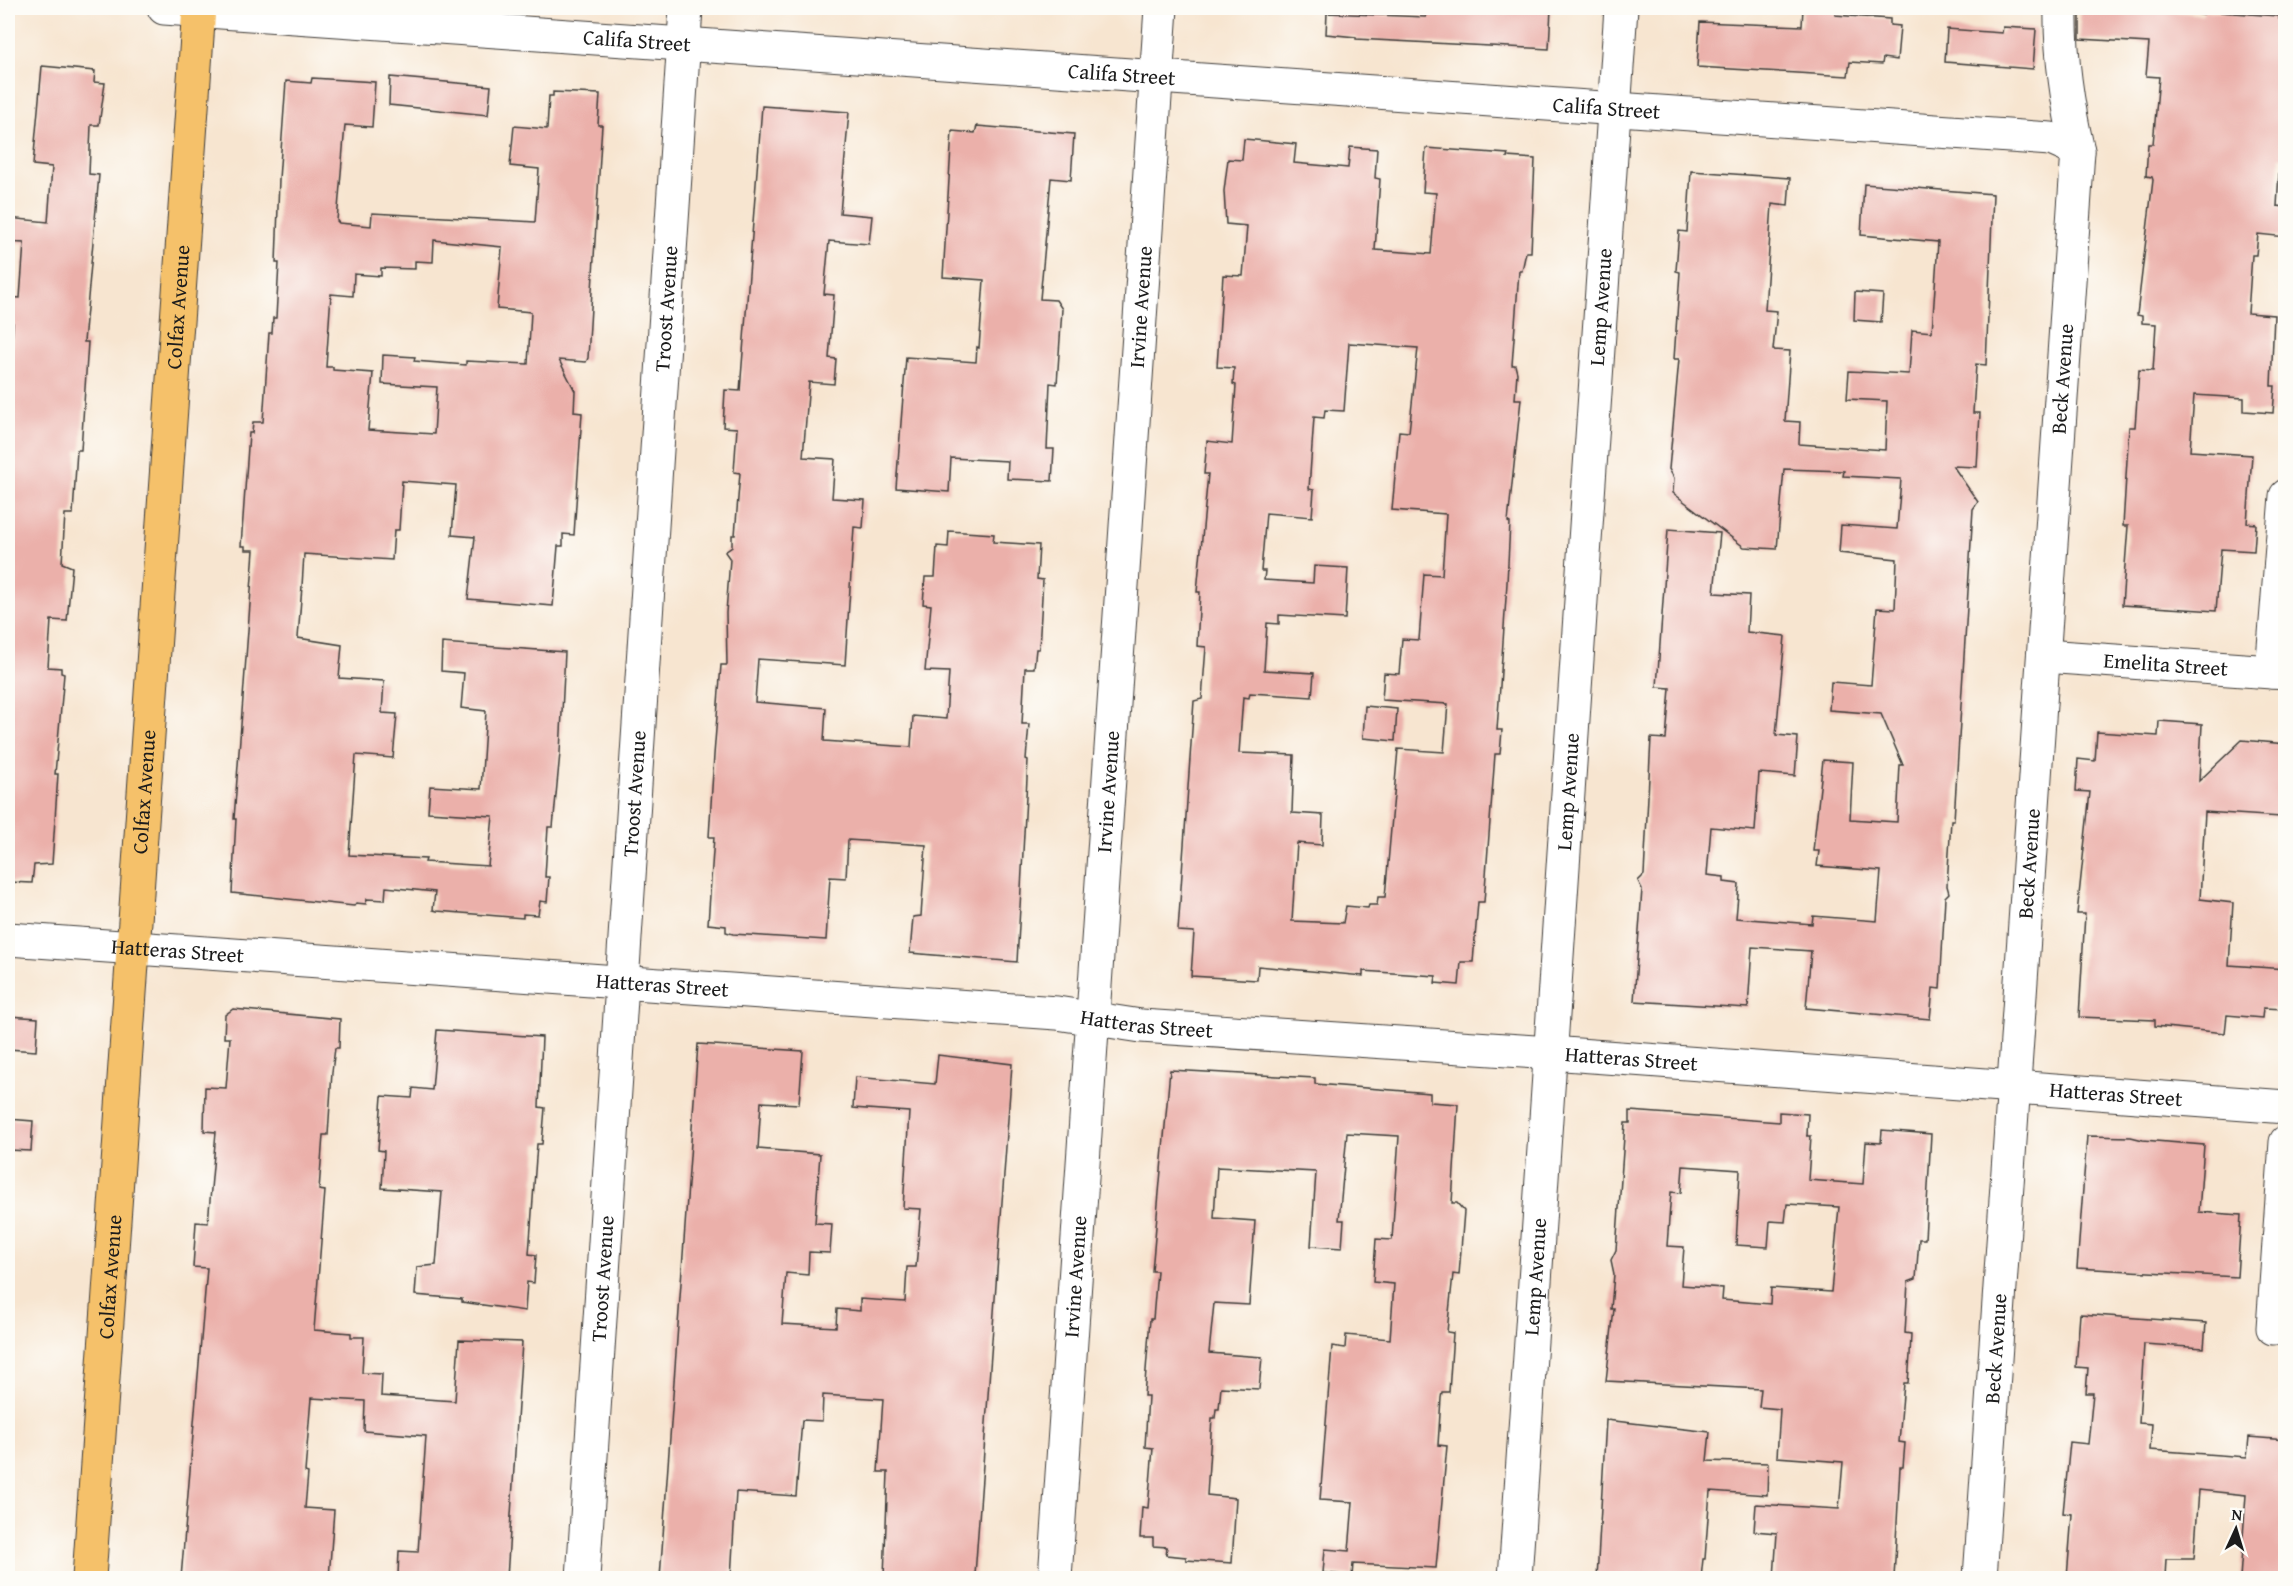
<svg xmlns="http://www.w3.org/2000/svg" width="2293" height="1586" viewBox="0 0 2293 1586" font-family="'Gentium Book Plus',serif">
	<style>
		.building { fill: #ebb0aa; fill-rule: evenodd }
		.lines { fill: none; stroke-linecap: round; stroke-linejoin: round }
		.minor-casing { stroke: #3d3a37; stroke-width: 35 }
		.major-casing { stroke: #3d3a37; stroke-width: 35 }
		.minor { stroke: #fff; stroke-width: 33 }
		.major { stroke: #f5c16b; stroke-width: 33 }
		.labels { text-anchor: middle; stroke-width: 6; stroke-linejoin: round; paint-order: stroke }
		.street-label { font-size: 21px; fill: #1c1c1c; stroke: #fdfcf7 }
	</style>
	<rect width="100%" height="100%" fill="#fdfcf7"/>
	<filter id="ink" filterUnits="userSpaceOnUse"><feTurbulence type="fractalNoise" baseFrequency=".0167" numOctaves="2"/><feDisplacementMap in="SourceGraphic" scale="12" xChannelSelector="R" yChannelSelector="G"/><feConvolveMatrix kernelMatrix="1 2 1 2 8 2 1 2 1" color-interpolation-filters="sRGB"/></filter>
	<filter id="wash" filterUnits="userSpaceOnUse"><feTurbulence type="fractalNoise" baseFrequency=".008" numOctaves="4" result="noise"/><feDisplacementMap in="SourceGraphic" scale="24" xChannelSelector="R" yChannelSelector="G"/><feGaussianBlur stdDeviation="1.35" result="paint"/><feColorMatrix in="noise" values="0 0 0 0 0 0 0 0 0 0 0 0 0 0 0 0 0 1.4 0 .05"/><feComposite in="paint" operator="in"/></filter>
	<g filter="url(#wash)">
		<rect width="100%" height="100%" fill="#f7e5d0"/>
		<g id="blocks">
			<g class="building">
				<path d="M1427,8H1551L1549,49L1356,39V37L1326,34L1327,13L1426,17Z"/>
				<path d="M1803,8H1835V15L1890,19V25L1900,26L1897,60L1883,58L1882,64L1850,62L1848,76L1697,67L1700,22L1802,26Z"/>
				<path d="M2080,8H2143L2203,15V11L2279,16V19H2286V157H2280L2277,206L2286,207V237L2258,234L2256,255H2252L2248,313L2274,315L2271,386H2275L2273,413L2244,411V398L2194,395L2190,451L2252,455L2247,523L2256,524L2254,551L2221,549L2216,611L2122,605L2128,526H2123L2129,427H2135L2139,370L2153,371L2156,324L2142,323V316L2137,315L2153,180L2152,177L2146,176L2148,144H2153L2159,77L2146,76L2149,43L2080,39Z"/>
				<path d="M2003,27L2036,29L2033,69L1945,62L1947,29L2002,33Z"/>
				<path d="M42,66L95,71L94,82L105,83L99,125H91L89,174L99,175L84,342H88L81,450H77L73,514H65L62,563L72,567L67,621L51,620L48,667L61,668V673L64,674L55,774H58L52,864L34,865L32,883L8,882V564H10L8,383H10L13,323H8V297L20,298L24,243L8,242V218L48,222L52,167L33,165Z"/>
				<path d="M390,77L491,86L488,115L389,105Z"/>
				<path d="M312,78L375,82L372,127L345,125L337,221L339,223L371,226L372,213L535,222L539,169L510,166L514,126L547,129L549,96H553V92L600,94L598,125H602L601,140L588,358L586,362L559,360L575,391L574,412L582,413L574,535L563,534V546H558L553,606L468,599L475,537L452,535L456,485L402,481L399,530H394L392,560L304,554L302,586L298,638L342,645L339,678L384,681L382,713L397,714L393,758L356,755L349,855L426,859L425,862L488,866L493,816L428,812L430,786L481,789L486,711L461,708L464,673L441,671L442,643L565,652L560,753L553,827H548L545,877H549L547,902L540,901L538,915L523,914V918L437,911L433,910L435,892L386,887L385,900L367,899L366,904L356,903L354,906L232,893L236,819H234L254,550H245V546H241L249,433H252L253,422H263L269,333H272L273,318H276L279,263H276L279,179L286,81L311,83ZM434,240L502,247L497,309L531,312L528,364L466,361V365L414,361L415,357L383,355L382,384L437,387L434,434L368,430L373,373L333,370V367H326L331,294L353,296L354,274L381,276V268L415,269V261L433,262Z"/>
				<path d="M762,106L849,112L840,213L872,216L869,244L829,241L824,294L834,295L829,358L836,359L834,384L809,382L803,457L835,459L832,498L865,500L863,528L854,527L845,665L758,659L755,702L826,708L824,741L911,747L913,716L946,719L949,672L925,671L931,605L923,604L925,577H935L937,546L948,547L949,531L994,534L993,542L1039,545L1037,579L1043,580L1039,649H1036L1034,668H1025L1022,724H1029L1026,759L1028,760L1017,962L910,953L913,917L921,916L926,845L848,840L846,878L830,877L826,940L733,934L726,932V926L708,924L714,837H709L714,755L721,665H727L726,613L730,559L725,552L732,547V535H735L740,473L734,472L737,428L723,427L725,390L740,391Z"/>
				<path d="M977,126L1074,134L1071,180L1051,178L1040,299L1056,300L1062,309L1057,384L1050,383L1047,449H1054L1052,481L1007,479L1008,461L951,458L949,492L896,488L906,357L976,362L977,347L979,348L984,280L943,277L952,131L975,133Z"/>
				<path d="M1244,139L1296,144L1294,163L1348,168L1350,147L1377,149L1375,178L1380,179L1375,250L1431,254L1436,193L1423,192L1426,148L1508,154L1507,157L1535,159L1531,252H1526L1522,271H1519L1512,365H1515L1517,373L1515,399H1521L1508,522L1510,523L1507,583L1497,730H1502L1500,754H1495L1484,902H1478L1473,962H1461L1459,985L1435,983L1436,976L1363,971V976L1258,966L1257,980L1191,976L1194,932L1178,931L1194,701L1202,699L1206,647L1197,646L1200,592H1197L1208,474H1204L1207,441L1232,444L1236,385L1233,384L1234,368L1217,367L1223,275L1243,276L1247,226L1226,224L1224,191L1228,159L1242,160ZM1349,343L1418,348L1409,432L1399,431L1392,510L1446,514L1442,575L1424,574L1419,640L1402,639L1399,674L1384,673L1382,700L1448,704L1444,752L1398,749L1385,897H1378L1377,905H1369L1368,908L1346,906L1343,923L1292,921L1297,843L1322,845L1323,815L1292,813L1294,755L1239,753L1243,697L1249,698L1250,693L1312,697L1314,673L1264,670L1267,623L1279,624V615L1345,619L1348,568L1314,566L1313,583L1264,580L1265,571H1261L1266,513L1312,517L1314,490L1309,489L1314,417L1324,418L1325,410L1344,411Z"/>
				<path d="M1691,171L1790,178L1788,206L1772,204L1765,310L1777,311L1773,350L1790,351L1785,421L1800,422L1799,444L1885,450L1887,401L1847,399L1849,371L1909,374L1912,330L1932,332L1938,242L1861,235L1864,184L1993,194L1986,365L1976,364L1973,413H1980L1977,467L1953,466L1978,502L1973,509L1954,820H1951L1947,886L1949,893L1945,897L1940,989L1933,988L1930,1019L1806,1008L1811,951L1752,947L1748,1008L1634,1001L1642,889L1638,881L1644,875L1651,738L1666,739L1670,688L1657,687L1668,529L1720,533L1714,593L1749,595L1747,632L1785,636L1776,735L1798,737L1795,776L1759,773L1755,831L1711,827L1707,875L1724,877V882L1739,884L1736,918L1812,924L1813,916L1877,921L1881,871L1817,866L1819,851H1813L1823,760L1853,762L1850,819L1897,822L1900,765H1903L1881,714L1829,710L1831,682L1871,685L1877,608L1895,609L1897,559L1839,553L1841,525L1897,529L1901,479L1843,476L1844,471L1784,469L1777,549L1744,547L1673,493L1674,478L1669,469L1679,359H1674L1680,272L1676,271L1679,231L1687,232Z"/>
				<path d="M1855,292L1883,294L1881,322L1854,320Z"/>
				<path d="M1365,706L1397,709L1395,741L1363,738Z"/>
				<path d="M2159,721L2202,724L2199,781L2242,740L2286,744V802H2282L2281,817L2205,812L2200,899L2233,903L2229,965L2286,969V1009L2263,1008L2262,1018L2227,1015L2225,1033L2155,1026V1020L2079,1017L2085,914H2077L2090,792L2076,791L2078,759L2095,761L2097,732L2158,736Z"/>
				<path d="M233,1009L340,1019L339,1048H335L332,1072L328,1135H323L319,1190L325,1191L314,1330L351,1333V1337H364L362,1373L382,1374L381,1396L455,1401L459,1340L522,1342L507,1578L398,1575L399,1551L418,1552L426,1436L364,1431L365,1401L311,1398L305,1472L308,1473L305,1508L334,1510L329,1578H181L207,1268L193,1267L196,1222L208,1223L216,1132L204,1131L205,1087L226,1088L230,1038H224L225,1015Z"/>
				<path d="M8,1016L38,1018L36,1051L8,1049Z"/>
				<path d="M437,1030L542,1037L539,1107L545,1108L542,1144H537L529,1254L536,1255L534,1283L527,1282L525,1311L462,1302V1299L415,1295L417,1267L436,1265L442,1192L382,1188L384,1151L378,1150L382,1096L412,1098L413,1088L432,1090Z"/>
				<path d="M698,1044L803,1051L799,1104L761,1102L758,1149L820,1154L815,1223L832,1224L830,1253L809,1252L808,1275L786,1273L782,1324L836,1327L837,1309L860,1311V1299L905,1302L907,1267H916L921,1209L903,1208L909,1112L853,1108L855,1077L935,1084L938,1055L1012,1064L975,1575H968V1578L884,1577L888,1472H878L883,1399L823,1395L822,1421L802,1420L796,1496L736,1492L731,1578H660Z"/>
				<path d="M1170,1070L1315,1078V1084L1430,1093V1102L1458,1104L1452,1203H1457L1464,1211L1459,1275L1453,1274L1447,1332L1453,1333L1449,1392H1442L1441,1398L1438,1445L1447,1446L1436,1568L1353,1564L1352,1576L1323,1573L1325,1549L1349,1551L1353,1502L1320,1500L1332,1346L1345,1348L1346,1335L1390,1339L1394,1284L1373,1282L1376,1239L1392,1240L1399,1136L1347,1133L1339,1220H1344L1342,1248L1311,1246L1316,1172L1217,1167L1214,1218L1255,1221L1249,1305L1214,1303L1209,1353L1262,1357L1259,1389L1221,1387L1219,1409H1216L1215,1418H1212L1207,1495L1236,1498L1232,1563L1186,1560V1557L1166,1555L1167,1547L1153,1546V1538H1140L1142,1507L1148,1508L1153,1448L1145,1447L1148,1396H1144L1150,1319H1153L1157,1271H1152Z"/>
				<path d="M1630,1111L1779,1122V1112L1808,1114L1807,1136H1811L1808,1180L1863,1184L1866,1142L1881,1143L1882,1130L1931,1134L1925,1239H1919L1916,1279L1908,1282L1905,1333L1911,1334L1910,1355L1908,1383H1904L1899,1442L1905,1443L1903,1467H1900L1894,1578H1774L1777,1533L1754,1531L1756,1504L1839,1509L1843,1462L1777,1457L1780,1409L1759,1407L1761,1389L1606,1381L1614,1309H1611L1614,1274L1611,1260L1616,1250L1625,1123H1630ZM1683,1166L1740,1170L1736,1245L1768,1247L1770,1221L1785,1222L1787,1204L1839,1207L1831,1292L1771,1288L1770,1304L1722,1300L1723,1288L1681,1285L1684,1247L1667,1246L1671,1192L1681,1193Z"/>
				<path d="M8,1119L33,1121L31,1151L8,1150Z"/>
				<path d="M2087,1136L2131,1137L2143,1140L2204,1145L2199,1212L2241,1215L2237,1277L2077,1268Z"/>
				<path d="M2080,1314L2206,1323L2204,1348L2144,1344L2139,1423L2152,1424L2150,1450L2247,1457L2249,1437L2286,1440V1578H2240L2246,1495L2199,1490L2194,1559H2166L2165,1578H2067L2072,1514L2063,1513L2070,1442L2088,1444L2093,1393H2086L2088,1368L2076,1367Z"/>
				<path d="M1606,1420L1710,1432L1707,1461L1768,1463L1767,1495L1710,1491L1705,1559H1703L1701,1578H1597Z"/>
			</g>
		</g>
	</g>
	<g filter="url(#ink)">
		<use href="#blocks" fill-opacity="0" stroke="#3d3a37" stroke-width="1.5"/>
		<g class="lines">
			<g class="minor-casing">
				<g id="minor">
					<path id="s1" d="M164,8L2051,139L2078,151"/>
					<path id="s2" d="M2044,656L2286,673"/>
					<path d="M2272,672L2286,496"/>
					<path id="s3" d="M8,939L1057,1013L1141,1026L1551,1053L2286,1107"/>
					<path d="M2273,1328L2286,1142"/>
					<path id="s4" d="M583,1578L686,8"/>
					<path id="s5" d="M1055,1578L1161,8"/>
					<path id="s6" d="M1515,1578L1621,8"/>
					<path id="s7" d="M1980,1578L2078,151C2067,103 2060,57 2061,8"/>
				</g>
			</g>
			<g class="major-casing">
				<g id="major">
					<path id="s8" d="M89,1578L199,8"/>
				</g>
			</g>
			<use href="#minor" class="minor"/>
			<use href="#major" class="major"/>
		</g>
	</g>
	<g class="labels">
		<g class="street-label">
			<text dy="7" stroke="none"><textPath href="#s1" startOffset="474">Califa Street</textPath></text>
			<text dy="7" stroke="none"><textPath href="#s1" startOffset="960">Califa Street</textPath></text>
			<text dy="7" stroke="none"><textPath href="#s1" startOffset="1446">Califa Street</textPath></text>
			<text dy="7" stroke="none"><textPath href="#s8" startOffset="1274">Colfax Avenue</textPath></text>
			<text dy="7" stroke="none"><textPath href="#s4" startOffset="1272">Troost Avenue</textPath></text>
			<text dy="7" stroke="none"><textPath href="#s5" startOffset="1274">Irvine Avenue</textPath></text>
			<text dy="7" stroke="none"><textPath href="#s6" startOffset="1274">Lemp Avenue</textPath></text>
			<text dy="7" stroke="none"><textPath href="#s7" startOffset="1202">Beck Avenue</textPath></text>
			<text dy="7" stroke="none"><textPath href="#s2" startOffset="122">Emelita Street</textPath></text>
			<text dy="7" stroke="none"><textPath href="#s8" startOffset="788">Colfax Avenue</textPath></text>
			<text dy="7" stroke="none"><textPath href="#s4" startOffset="786">Troost Avenue</textPath></text>
			<text dy="7" stroke="none"><textPath href="#s5" startOffset="788">Irvine Avenue</textPath></text>
			<text dy="7" stroke="none"><textPath href="#s6" startOffset="788">Lemp Avenue</textPath></text>
			<text dy="7" stroke="none"><textPath href="#s7" startOffset="716">Beck Avenue</textPath></text>
			<text dy="7" stroke="none"><textPath href="#s3" startOffset="170">Hatteras Street</textPath></text>
			<text dy="7" stroke="none"><textPath href="#s3" startOffset="656">Hatteras Street</textPath></text>
			<text dy="7" stroke="none"><textPath href="#s3" startOffset="1142">Hatteras Street</textPath></text>
			<text dy="7" stroke="none"><textPath href="#s3" startOffset="1628">Hatteras Street</textPath></text>
			<text dy="7" stroke="none"><textPath href="#s3" startOffset="2114">Hatteras Street</textPath></text>
			<text dy="7" stroke="none"><textPath href="#s8" startOffset="302">Colfax Avenue</textPath></text>
			<text dy="7" stroke="none"><textPath href="#s4" startOffset="300">Troost Avenue</textPath></text>
			<text dy="7" stroke="none"><textPath href="#s5" startOffset="302">Irvine Avenue</textPath></text>
			<text dy="7" stroke="none"><textPath href="#s6" startOffset="302">Lemp Avenue</textPath></text>
			<text dy="7" stroke="none"><textPath href="#s7" startOffset="230">Beck Avenue</textPath></text>
		</g>
	</g>
	<rect width="2293" height="1586" fill="none" stroke="#fdfcf7" stroke-width="30"/>
	<g transform="translate(2236 1529) rotate(4)" stroke="#fdfcf7" stroke-width="4.5" paint-order="stroke">
	<path d="M0-4.5L10 22L0 15L-10 22Z" fill="#1c1c1c"/>
	<text y="-9" font-size="16" font-weight="bold" text-anchor="middle" fill="#1c1c1c">N</text>
	</g>
</svg>
